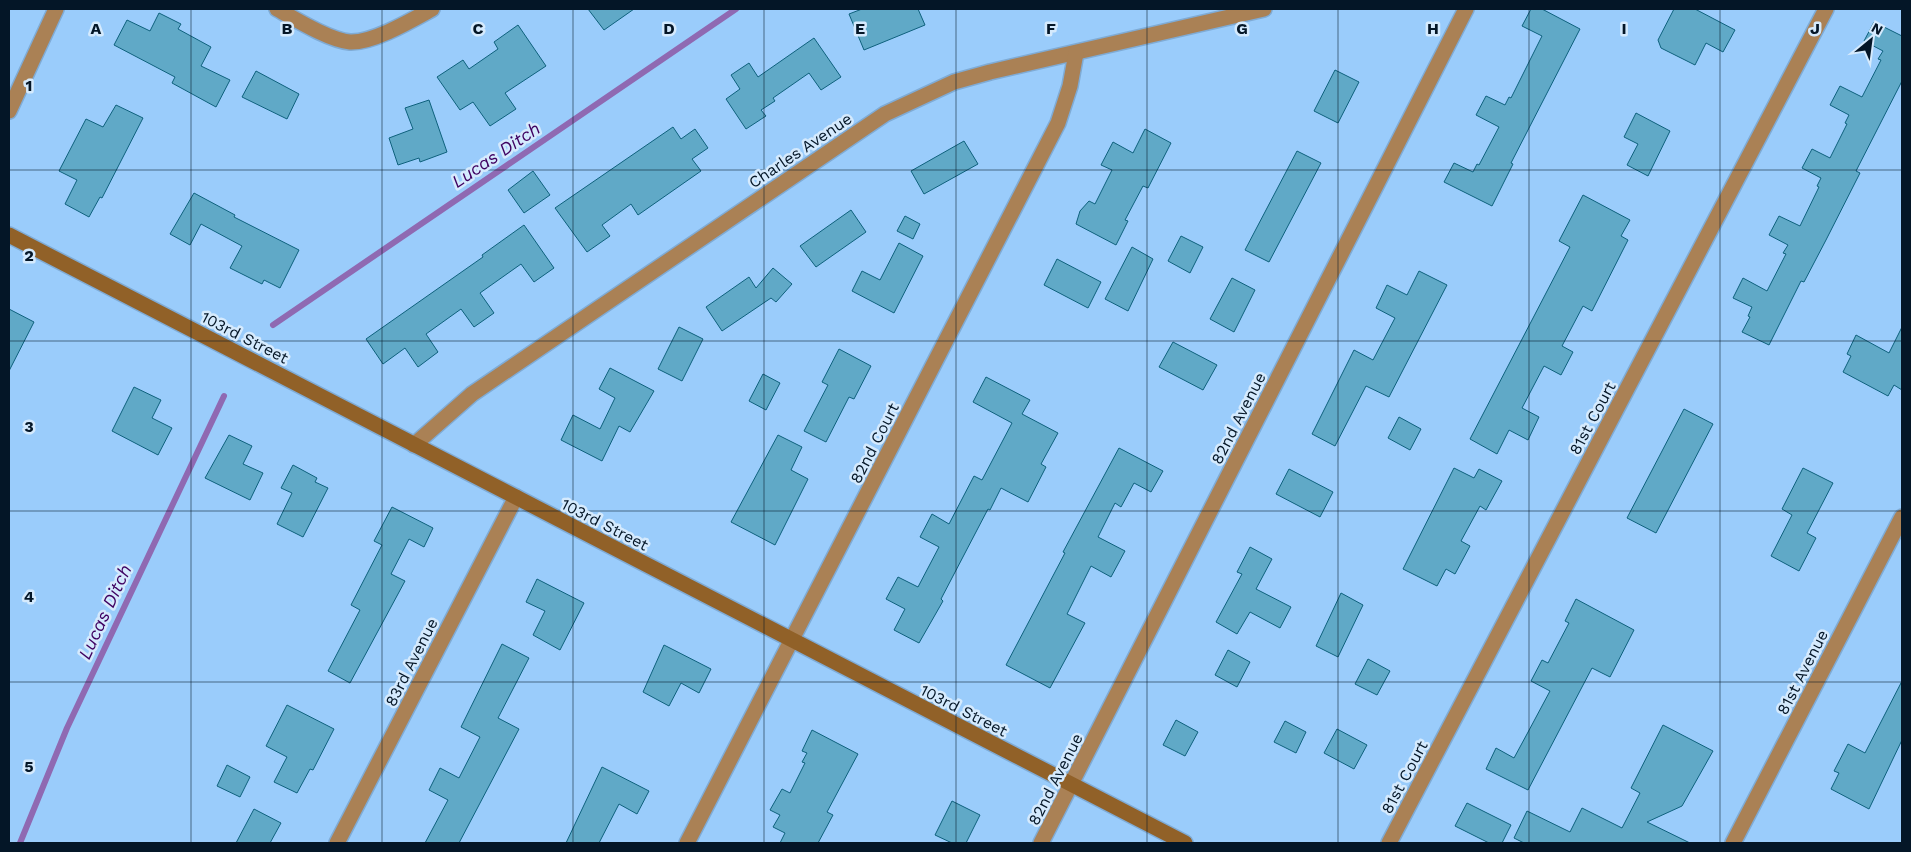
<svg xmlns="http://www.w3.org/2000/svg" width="1911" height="852" viewBox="0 0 1911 852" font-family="'Work Sans',sans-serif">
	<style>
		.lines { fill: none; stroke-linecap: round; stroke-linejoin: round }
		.stream { stroke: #8f69b2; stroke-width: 6 }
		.building { fill: #60a9c7; stroke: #0e617d }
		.street-casing { stroke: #7fabd5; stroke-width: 18 }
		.secondary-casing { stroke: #7fabd5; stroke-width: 18 }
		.street { stroke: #aa8155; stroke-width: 15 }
		.secondary { stroke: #916128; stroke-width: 15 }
		.grid { fill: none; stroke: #041627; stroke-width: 1; stroke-opacity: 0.55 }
		.labels { text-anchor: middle; stroke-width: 5; stroke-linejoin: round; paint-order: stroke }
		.street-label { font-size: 16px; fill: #041627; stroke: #d5eafd }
		.water-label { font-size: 18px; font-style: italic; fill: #3e0160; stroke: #d5eafd }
		.grid-label { font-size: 16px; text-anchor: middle; font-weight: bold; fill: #041627; stroke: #d5eafd; stroke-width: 5; stroke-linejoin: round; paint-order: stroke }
	</style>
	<rect width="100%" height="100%" fill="#9accfb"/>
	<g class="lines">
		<g class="stream">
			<path d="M273,325L736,9"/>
			<path d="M20,843L67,728L224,396"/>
		</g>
	</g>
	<g class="building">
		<path d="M588,9H634L604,30Z"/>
		<path d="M862,9H918L925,25L864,50L849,14Z"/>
		<path d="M1531,9H1542L1580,29L1511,163L1513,164L1492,206L1444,182L1454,163L1473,172L1477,164L1479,165L1499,127L1476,115L1486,96L1505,105L1509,97L1511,98L1542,36L1522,26Z"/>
		<path d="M1674,9H1695L1735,30L1723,52L1706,43L1695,65L1661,48L1658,40Z"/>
		<path d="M159,13L181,24L178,29L211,47L201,66L230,80L216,107L172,83L175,77L114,45L127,20L150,31Z"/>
		<path d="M1874,22L1902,36V81L1856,171L1860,173L1826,240L1804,282L1801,281L1769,345L1742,332L1750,317L1748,316L1752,307L1733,298L1743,278L1767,291L1786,254L1783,253L1788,245L1769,235L1779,216L1800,226L1819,187L1817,186L1821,178L1802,168L1812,149L1830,158L1847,124L1845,123L1849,115L1830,105L1840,86L1862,97L1881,60L1878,59L1883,51L1864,41Z"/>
		<path d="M518,25L546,66L505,93L516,109L490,126L473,102L460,110L437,77L463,60L469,69L498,49L494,42Z"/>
		<path d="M814,38L841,77L821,90L809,73L773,98L775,101L761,110L766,116L746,129L726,99L740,89L731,75L749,63L758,77Z"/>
		<path d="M1335,70L1359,82L1338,123L1314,111Z"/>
		<path d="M256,71L299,94L287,119L242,97Z"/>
		<path d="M429,100L447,152L420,162L419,158L398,165L389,138L413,129L405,108Z"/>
		<path d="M116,105L143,118L102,198L100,197L89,217L65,204L77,180L59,171L86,119L103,127Z"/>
		<path d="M1636,113L1670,131L1648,176L1627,165L1638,144L1624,137Z"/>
		<path d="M673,127L681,139L695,129L708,148L692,159L701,171L638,215L631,204L602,225L610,236L587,252L555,208Z"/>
		<path d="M1145,129L1171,143L1148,188L1143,186L1125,220L1128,221L1116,245L1076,224L1080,211L1089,201L1095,204L1112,170L1101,165L1113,142L1133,153Z"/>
		<path d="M964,141L978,164L924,194L911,171Z"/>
		<path d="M1297,151L1321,163L1269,262L1245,250Z"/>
		<path d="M533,171L550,195L524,213L508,190Z"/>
		<path d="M194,193L235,215L234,217L299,250L280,288L264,280L262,284L230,268L242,246L201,224L190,245L170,234Z"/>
		<path d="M1583,195L1630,220L1621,236L1628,240L1592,311L1583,306L1562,346L1573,352L1561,375L1544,366L1522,408L1539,417L1528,440L1509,430L1497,454L1470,439L1570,247L1559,241Z"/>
		<path d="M851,210L866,232L816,267L800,246Z"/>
		<path d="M905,216L920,224L913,239L897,231Z"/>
		<path d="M524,225L554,268L534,282L521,264L480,293L494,313L474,327L461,309L426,334L438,352L418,367L405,348L383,364L366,339L483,257L482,255Z"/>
		<path d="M1181,236L1203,247L1190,273L1168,261Z"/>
		<path d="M899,243L923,256L894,313L852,291L862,271L880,280Z"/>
		<path d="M1132,247L1153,259L1128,311L1105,299Z"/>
		<path d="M1057,259L1101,282L1088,308L1044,285Z"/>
		<path d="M773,268L792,284L776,302L771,298L722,331L706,307L749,277L756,288Z"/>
		<path d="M1419,271L1447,285L1389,397L1366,386L1335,446L1312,434L1354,350L1373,360L1395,318L1376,308L1387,285L1407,295Z"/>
		<path d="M1232,278L1255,290L1234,332L1210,319Z"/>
		<path d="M9,309L34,322L9,371Z"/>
		<path d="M679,327L703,339L682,381L658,369Z"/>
		<path d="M1902,327V390L1894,385L1888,396L1843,372L1851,356L1847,354L1856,335L1889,353Z"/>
		<path d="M1173,342L1217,365L1203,390L1159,367Z"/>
		<path d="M839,349L871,366L854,399L849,397L826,442L804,431L828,385L822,382Z"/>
		<path d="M610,368L654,391L630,432L619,426L602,461L561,440L573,415L600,429L615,398L599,389Z"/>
		<path d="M763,374L780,383L766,410L749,401Z"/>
		<path d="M986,377L1030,400L1022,414L1058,433L1041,464L1046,467L1028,502L1001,488L990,510L988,509L941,599L943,601L919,643L894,630L905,609L886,599L898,577L918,587L939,547L920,537L932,514L949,524L974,476L982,480L1012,423L973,402Z"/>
		<path d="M134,387L161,400L152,418L172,428L158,455L112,431Z"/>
		<path d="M1684,409L1713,424L1656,533L1627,518Z"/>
		<path d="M1399,417L1421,429L1410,450L1388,438Z"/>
		<path d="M229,435L252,446L243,464L263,473L250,500L205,478Z"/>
		<path d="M778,435L802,447L791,470L808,479L775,545L731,522Z"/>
		<path d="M1119,448L1163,471L1151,492L1134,483L1121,507L1115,503L1098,537L1125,551L1111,577L1091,566L1067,614L1085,623L1050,688L1006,665L1065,553L1063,552Z"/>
		<path d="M293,465L317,478L315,482L328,488L303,537L277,524L292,493L281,488Z"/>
		<path d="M1454,468L1474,478L1479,469L1502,481L1486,510L1480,506L1461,541L1470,546L1455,574L1446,569L1437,586L1403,569Z"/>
		<path d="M1803,468L1833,483L1807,533L1816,538L1799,571L1771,556L1792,515L1782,509Z"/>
		<path d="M1289,469L1333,492L1320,517L1276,494Z"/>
		<path d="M392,507L433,528L424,547L409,539L391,574L405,581L350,683L328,671L360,610L351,605L382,545L374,541Z"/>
		<path d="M1250,547L1272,559L1256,589L1291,607L1280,628L1250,612L1237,634L1216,622L1242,574L1237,572Z"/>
		<path d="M537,579L584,603L560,650L533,635L545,611L526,602Z"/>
		<path d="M1341,593L1363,605L1338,657L1316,646Z"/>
		<path d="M1576,599L1634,630L1610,677L1592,668L1528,790L1486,769L1496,748L1514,758L1527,734L1550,691L1531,681L1542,660L1548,663L1569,623L1565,621Z"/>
		<path d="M502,644L529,658L498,718L519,729L459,843H425L448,800L429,790L440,768L459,778L480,737L461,727Z"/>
		<path d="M664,645L711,669L699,693L681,683L669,706L643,692Z"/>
		<path d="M1228,650L1250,662L1237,687L1215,675Z"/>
		<path d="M1368,659L1390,671L1377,695L1355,684Z"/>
		<path d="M1902,681V740L1869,809L1831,789L1839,773L1834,771L1848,744L1865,753Z"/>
		<path d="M287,705L334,729L313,770L310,769L297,793L274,782L287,757L266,746Z"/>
		<path d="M1176,720L1198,732L1185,756L1163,745Z"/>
		<path d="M1285,721L1306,732L1296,753L1274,742Z"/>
		<path d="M1663,725L1713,751L1682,806L1647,822L1690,843H1524L1514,838L1527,811L1570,832L1582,808L1622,828L1640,793L1631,788Z"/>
		<path d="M1337,729L1367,745L1354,769L1324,753Z"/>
		<path d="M812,730L858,754L827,812L833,815L818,843H780L785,833L773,827L780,815L770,810L782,789L790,793L805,763L802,762L807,753L802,751Z"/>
		<path d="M227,765L250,777L240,797L217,786Z"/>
		<path d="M602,767L649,791L637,814L619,804L599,843H566Z"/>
		<path d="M952,801L980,815L966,843H952L935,835Z"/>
		<path d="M1467,803L1511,825L1502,843H1489L1455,826Z"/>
		<path d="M254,809L281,823L270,843H236Z"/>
	</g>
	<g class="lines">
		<g class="street-casing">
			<g id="street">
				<path d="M277,9C295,19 329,40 350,42C373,43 412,20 432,9"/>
				<path d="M9,111L56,9"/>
				<path d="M414,445L472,394L885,114L954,82L990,72L1264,9"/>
				<path d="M337,843L516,497"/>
				<path d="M687,843L1058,123L1070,86L1076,53"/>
				<path d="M1041,843L1466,9"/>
				<path d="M1389,843L1826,9"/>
				<path d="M1733,843L1902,517"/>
			</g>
		</g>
		<g class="secondary-casing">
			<path id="secondary" d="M9,235L1185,843"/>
		</g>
		<use href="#street" class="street"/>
		<use href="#secondary" class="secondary"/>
	</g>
	<path class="grid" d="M191,9V843M382,9V843M573,9V843M764,9V843M956,9V843M1147,9V843M1338,9V843M1529,9V843M1720,9V843M9,170H1902M9,341H1902M9,511H1902M9,682H1902"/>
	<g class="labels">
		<g class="street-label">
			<text transform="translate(800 150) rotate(-34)" y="6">Charles Avenue</text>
			<text transform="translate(245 337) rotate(27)" y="6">103rd Street</text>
			<text transform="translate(1238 418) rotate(-63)" y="6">82nd Avenue</text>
			<text transform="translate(1592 418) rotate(-62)" y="6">81st Court</text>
			<text transform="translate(874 443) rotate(-63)" y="6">82nd Court</text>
			<text transform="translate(605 524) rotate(27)" y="6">103rd Street</text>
			<text transform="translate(411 662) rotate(-63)" y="6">83rd Avenue</text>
			<text transform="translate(1802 672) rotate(-63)" y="6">81st Avenue</text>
			<text transform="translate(964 710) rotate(27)" y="6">103rd Street</text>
			<text transform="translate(1404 777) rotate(-62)" y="6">81st Court</text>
			<text transform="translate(1055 779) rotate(-63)" y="6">82nd Avenue</text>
		</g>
		<g class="water-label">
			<text transform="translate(496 155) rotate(-34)" y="6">Lucas Ditch</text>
			<text transform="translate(105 612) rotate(-65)" y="6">Lucas Ditch</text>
		</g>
	</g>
	<g class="grid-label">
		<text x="96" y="34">A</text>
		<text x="287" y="34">B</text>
		<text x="478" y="34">C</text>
		<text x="669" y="34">D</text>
		<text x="860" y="34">E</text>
		<text x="1051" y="34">F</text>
		<text x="1242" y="34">G</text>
		<text x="1433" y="34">H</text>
		<text x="1624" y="34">I</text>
		<text x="1815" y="34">J</text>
		<text x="29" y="91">1</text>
		<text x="29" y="261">2</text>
		<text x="29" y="432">3</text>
		<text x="29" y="602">4</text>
		<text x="29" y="772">5</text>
	</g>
	<rect width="1911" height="852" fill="none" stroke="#041627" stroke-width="20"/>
	<g transform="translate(1871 40) rotate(29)" stroke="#d5eafd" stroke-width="4" paint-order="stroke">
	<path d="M0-4L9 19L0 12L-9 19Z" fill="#041627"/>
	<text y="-8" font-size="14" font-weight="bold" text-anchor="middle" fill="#041627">N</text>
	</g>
</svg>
